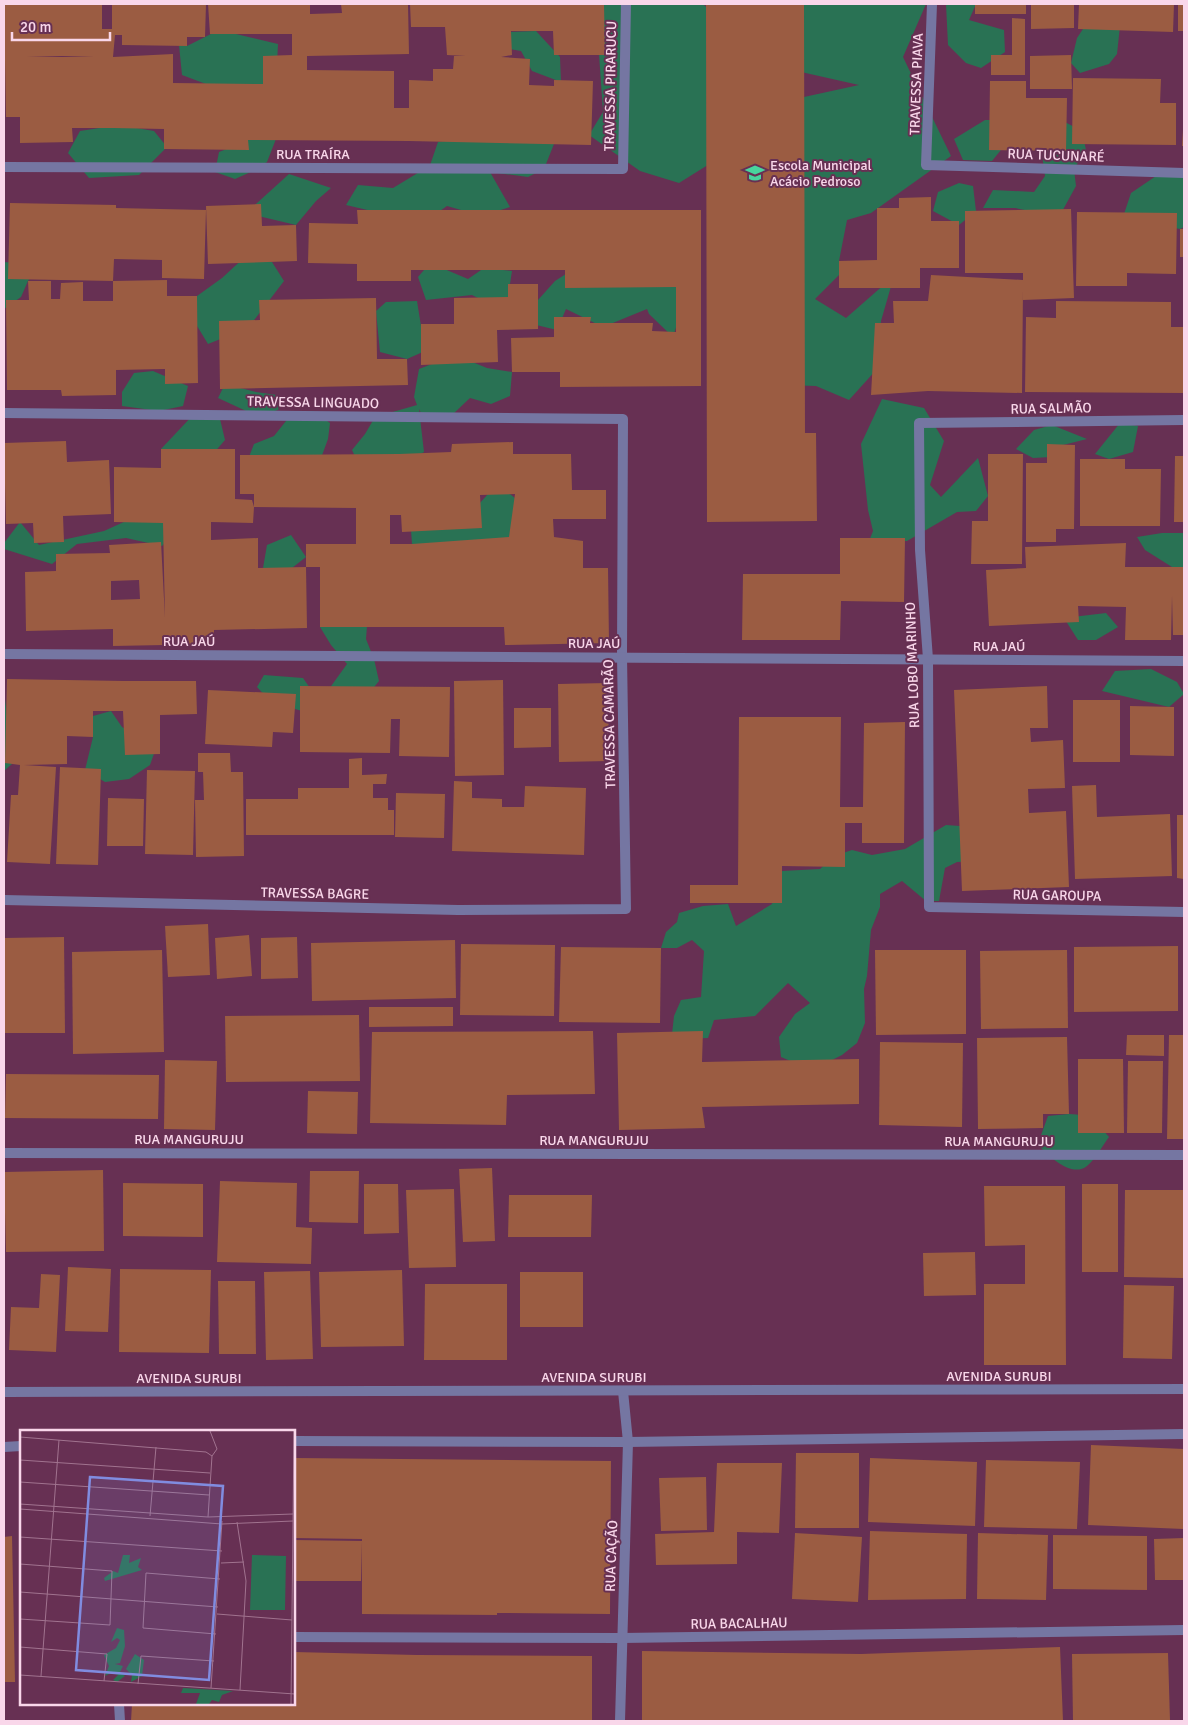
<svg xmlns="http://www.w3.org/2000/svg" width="1188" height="1725" viewBox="0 0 1188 1725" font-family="Signika,sans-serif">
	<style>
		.green { fill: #297254 }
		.building { fill: #9b5c42; fill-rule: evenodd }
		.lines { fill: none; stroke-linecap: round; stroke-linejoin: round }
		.minor { stroke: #7576a2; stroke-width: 10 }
		.tertiary { stroke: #7576a2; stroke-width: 10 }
		.labels { text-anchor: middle; stroke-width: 4; stroke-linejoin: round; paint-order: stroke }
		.street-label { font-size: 14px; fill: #f9d7ea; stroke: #673053 }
		.poi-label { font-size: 14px; fill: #f9d7ea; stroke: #673053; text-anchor: start }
		.inset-road { fill: none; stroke: #a1738f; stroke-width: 1 }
		.view { fill: #808ce0; fill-opacity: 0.15; stroke: #808ce0; stroke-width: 2.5 }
		.inset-edge { fill: none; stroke: #f9d7ea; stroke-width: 2.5 }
	</style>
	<rect width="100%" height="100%" fill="#673053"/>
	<g class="green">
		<path d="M598,4H703L744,44L711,163L679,183L640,171L589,135L603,112L597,25Z"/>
		<path d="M779,4H926L903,57L951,156L871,213L847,220L839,261L840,274L815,299L846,318L894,276L881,321L877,369L849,400L816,386L784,385L794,217L804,97L859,85L770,65L795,17Z"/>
		<path d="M946,4H976L969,20L1004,30L1005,52L981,68L966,63L948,45Z"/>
		<path d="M1120,26L1117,54L1109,64L1080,73L1071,63L1077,38L1083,29Z"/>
		<path d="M219,30L278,44L276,85L247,94L214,87L182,75L179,45L187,46Z"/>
		<path d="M536,31L560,57L561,82L532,71L521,51L503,48L509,32Z"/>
		<path d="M985,120H999L1009,140L992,161L963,160L954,139Z"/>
		<path d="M1061,120L1082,131L1086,150L1074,169L1076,186L1059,217L1015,208H983L993,190L1034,192L1045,176L1040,140Z"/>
		<path d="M258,123L276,139L267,162L253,171L235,179L215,172L219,152L242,143Z"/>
		<path d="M119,125L154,131L167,147L139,175L89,178L68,153L80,131Z"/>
		<path d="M495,134H558L544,169L528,177L490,172L510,207L482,216L447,206L423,223L346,205L358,185L393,188L421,171H428L438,142Z"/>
		<path d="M289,174L331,188L316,201L296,225L246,213Z"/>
		<path d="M1159,174L1184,177V227L1180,229L1123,217L1131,193Z"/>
		<path d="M959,183L973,186L976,211L959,225L933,211L938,192Z"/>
		<path d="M247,255L272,262L284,281L248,328L208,344L194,321L197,296L222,278Z"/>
		<path d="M586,261L664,270L686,296L673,337L649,314L647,309L603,327L566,309L557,330L532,324L538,300L555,281Z"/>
		<path d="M4,262L39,265L28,281L21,297L4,309Z"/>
		<path d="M430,263L468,279L484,268L512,271L508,297L488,303L472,295L426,300L418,277Z"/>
		<path d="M417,301L425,351L407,359L380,352L376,311L386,302Z"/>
		<path d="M455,355L487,368L512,372L510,396L491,404L470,398L452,415L423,417L419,409L424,452L388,472L362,471L352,450L365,434L375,417L417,405L414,397L419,369Z"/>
		<path d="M153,371L188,386L183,406L159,411L122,406V392L134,373Z"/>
		<path d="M225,384L256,392L284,396L278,410L255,417L244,410L218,398Z"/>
		<path d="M882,399L924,408L944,441L930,485L941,497L978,458L988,496L976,511L957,512L907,541H869L873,531L868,510L861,444Z"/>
		<path d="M313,411L330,423L328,439L317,469L247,462L254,444L274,436L290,416Z"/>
		<path d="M194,414L220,419L225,440L212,455L171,462L161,449Z"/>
		<path d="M1120,423L1138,426L1133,452L1109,459L1095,454Z"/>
		<path d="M1052,425L1087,439L1063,445L1051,457L1033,458L1016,449L1034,430Z"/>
		<path d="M497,484L520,502L509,537L452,554L425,549L412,544L411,530L461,524Z"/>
		<path d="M167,508L177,529L162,546L126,538L77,544L52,564L4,549V543L20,522L39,545L104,531L137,516Z"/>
		<path d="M1162,533H1184V575L1181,576L1172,567L1145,550L1137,537Z"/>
		<path d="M291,535L306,557L292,568H263L267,545Z"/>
		<path d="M1106,613L1118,627L1096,640H1078L1064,618Z"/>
		<path d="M367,626L366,639L374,659L379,681L366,697L302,711L271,702L257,687L264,675L303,678L310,688L329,689L347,664L331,645L320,627Z"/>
		<path d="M1151,669L1177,682L1184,694L1169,707L1102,691L1115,671Z"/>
		<path d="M4,691L13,763L4,771Z"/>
		<path d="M111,711L122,727L156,748L150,765L129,779L105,782L85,770L93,737V716Z"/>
		<path d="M946,825L960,826L979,861L957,862L945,868L939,901H926L902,881L880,894V907L871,930L867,976L864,989L865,1023L857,1043L842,1055L826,1063L800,1065L781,1057L779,1037L795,1014L810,1003L788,983L755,1016L714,1020L708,1038L678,1039L672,1034L674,1016L681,1000L701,997L704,951L692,940L677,948H661L666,932L677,922L679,913L703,906L728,904L736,926L772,904L782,871L820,869L834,856L852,850L872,855L905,849Z"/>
		<path d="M1069,1114C1091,1115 1095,1120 1109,1137C1103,1145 1095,1160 1087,1166C1072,1178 1050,1157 1040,1147V1138L1048,1116Z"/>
	</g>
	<g class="building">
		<path d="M4,4H102V29H112V4H206L205,37H187V46L122,45V35H115L113,57L173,54V83L263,84V56L292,55V34H210L208,4H310V14L342,13L341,4H408L409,54L307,56V70L394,71V108H409V80L433,81V69H453L454,56H466L447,55L445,27H411L410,4H604L605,55H554L553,31H511L512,55L501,57L530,59L529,85L554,86V80L593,81L591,145L409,141L248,140L249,150L164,149V129L113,128H72L73,142L20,143V117H6ZM62,56L94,57H27Z"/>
		<path d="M706,4H804L805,433H816L817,521L707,522Z"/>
		<rect x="975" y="4" width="51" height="10"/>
		<path d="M1031,4H1074V28L1031,29Z"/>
		<path d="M1079,4H1174L1173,32L1078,29Z"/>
		<rect x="1178" y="4" width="6" height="27"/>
		<path d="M1012,18L1025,19V75H991V55H1012Z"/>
		<path d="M1071,55L1072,89H1030V56Z"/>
		<path d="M1073,78L1161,79L1160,103H1176V145L1072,144Z"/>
		<path d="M990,81H1026V98H1067L1066,151L989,150Z"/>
		<path d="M1183,130H1184V146H1182Z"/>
		<path d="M931,197V221H959V268H920V288H839V261L877,260V208H899V198Z"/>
		<path d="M10,203L116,205V208L206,210L204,279L162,278V260L114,259L113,281L8,279Z"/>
		<path d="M261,204L262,226L296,225L297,261L208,264L206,206Z"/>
		<path d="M1071,209L1074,298L1023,300V289L1022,393L928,391L871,395L875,323H894L893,301H928L931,275L1023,280V273H965V211Z"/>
		<path d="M357,210H701V386L560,387V372H512L511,338L554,337V317H591L590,323H653L652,331L676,332V287L565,288V270H411V281H357V264L308,263L309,223L358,224Z"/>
		<path d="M1077,212L1177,213L1176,274L1127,273V286H1076Z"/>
		<rect x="1180" y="229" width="4" height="28"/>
		<path d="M167,280V296H197L198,383L165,384V369L116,370V395L62,396L61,390H7L6,300H29L28,281H51V299H60L61,283L83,282V301H113V281Z"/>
		<path d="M508,284H538V329L497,330L498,362L421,365V324H454V298L508,297Z"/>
		<path d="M376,298L377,359H407L408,385L220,389L219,321L260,320L259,300Z"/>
		<path d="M1056,301L1171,302V327H1184V393L1025,392L1026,317L1056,318Z"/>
		<path d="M66,441L67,462L109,460L111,514L63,516L64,542L34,543L33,523L6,524L4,443Z"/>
		<path d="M513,442V454H571L572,490H606V519H553L554,537L583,541V568H608L609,643L505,645L504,627H320V567H306V544H356V508L254,507L253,523L211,522V540L258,538V568L306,567L307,628L214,630V645H165L113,646V629L26,631L25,572L56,571V554L110,553L109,545L161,542L165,618L163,523L114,522V467L161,468V449H235V499L252,500L254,507V494H240V455L399,454L451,452L452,444ZM515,494L509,537L412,544H390V515H401L402,532L482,528L480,495ZM139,580L140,599L111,600V581Z"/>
		<path d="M1047,444L1075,445L1074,529H1056V542H1026V463H1047Z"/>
		<path d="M988,454H1023L1022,564H971L972,521H988Z"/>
		<path d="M1175,456H1184V522H1174Z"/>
		<path d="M1080,459H1125V469H1161L1160,526H1080Z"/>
		<path d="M840,538H905L904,602L841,601L840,640H742L743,574H840Z"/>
		<path d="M1126,543L1125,567H1184V635H1173L1172,596L1171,640H1125L1126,607L1078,606L1079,622L989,626L986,570L1026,568L1025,547Z"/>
		<path d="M7,679L124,681H196L197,714L160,715V754L125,755L123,711H93V737L67,736V764L24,765L56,767L50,864L7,862L11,795H18L20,765L5,763Z"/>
		<path d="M503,680L504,775L455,776L454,681Z"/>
		<path d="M608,683L609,761L559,762L558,684Z"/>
		<path d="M300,686L450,687L449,757L399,756L400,719H391L390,753L300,752Z"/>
		<path d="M1047,686L1048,728H1030L1031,742L1063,740L1065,788L1028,789L1029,813L1066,811L1069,887L962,891L954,690Z"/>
		<path d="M208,690L296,694L293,733L273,732L272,747L205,744Z"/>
		<rect x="1073" y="700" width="47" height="62"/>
		<path d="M1130,706L1174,707V756L1130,755Z"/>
		<path d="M514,708H551V747L514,748Z"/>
		<path d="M739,717H841L840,807H863L864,723L905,722L904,843H862V823H845V867L782,866V903H690V885H738Z"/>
		<path d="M198,753H230L231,772H243L244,856L196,857L195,800H204L203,772H198Z"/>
		<path d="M362,758V775L387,774L386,784H373V798H388V810H394V835H246V799H298V788H349V759Z"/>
		<path d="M60,767L101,769L98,865L56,864Z"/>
		<path d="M147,770L195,771L193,855L145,854Z"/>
		<path d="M454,781L472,782V798L502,799V807H524L525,786L586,788L584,855L452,851Z"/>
		<path d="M1096,785L1097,817L1170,814L1172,876L1075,879L1072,786Z"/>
		<path d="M396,793L445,794L444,838L395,837Z"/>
		<path d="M108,798L144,799L143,846H107Z"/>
		<path d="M1177,815H1184V879L1177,878Z"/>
		<path d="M208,924L210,975L168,977L165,926Z"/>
		<path d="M249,935L252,976L217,979L215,938Z"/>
		<path d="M64,937L65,1033H4V938Z"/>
		<path d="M297,937L298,978L261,979V938Z"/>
		<path d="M455,940L456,998L312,1001L311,943Z"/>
		<path d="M461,944L555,945L554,1016L460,1015Z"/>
		<path d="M1178,946V1011L1074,1012V947Z"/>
		<path d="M561,947L661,948L660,1023L559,1022Z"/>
		<path d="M162,950L164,1052L73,1054L72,952Z"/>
		<path d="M875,950H966V1034L876,1035Z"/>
		<path d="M1067,950L1068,1028L981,1029L980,951Z"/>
		<path d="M369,1007H453V1026L369,1027Z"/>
		<path d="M359,1015L360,1081L226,1082L225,1016Z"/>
		<path d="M593,1031L595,1094L507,1095L506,1125L370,1123L372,1032Z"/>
		<path d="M703,1031L702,1062L859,1059V1104L702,1107L705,1128L619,1130L617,1033Z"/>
		<path d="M1127,1035H1164V1056L1126,1055Z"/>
		<path d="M1169,1035H1184V1139H1167Z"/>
		<path d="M1067,1037L1069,1114H1043V1128L978,1129L977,1038Z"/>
		<path d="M880,1042L963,1043L962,1127L879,1125Z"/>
		<path d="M1078,1059H1123L1124,1133H1078Z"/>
		<path d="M165,1060L217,1061L215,1130L164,1129Z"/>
		<path d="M1128,1061H1163L1162,1133H1127Z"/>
		<path d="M6,1074L159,1075L158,1119L5,1118Z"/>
		<path d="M308,1091L358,1092L357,1134L307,1133Z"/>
		<path d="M492,1168L495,1241L463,1242L459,1169Z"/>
		<path d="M103,1170L104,1251L6,1252L4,1172Z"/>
		<path d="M310,1171H359L358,1223L309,1222Z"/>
		<path d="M220,1181L297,1183L296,1227L312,1228L311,1264L217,1262Z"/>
		<path d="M123,1183L203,1184V1237L123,1236Z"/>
		<path d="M364,1184H398L399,1233L364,1234Z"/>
		<rect x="1082" y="1184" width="36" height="88"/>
		<path d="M984,1186H1065L1066,1365H984V1284H1025V1245L985,1246Z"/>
		<path d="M454,1189L456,1267L409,1268L406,1190Z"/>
		<path d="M1125,1190H1184V1278L1124,1277Z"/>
		<path d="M509,1195H592L591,1237H508Z"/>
		<path d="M975,1252L976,1295L924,1296L923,1253Z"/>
		<path d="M68,1267L111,1269L108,1332L65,1331Z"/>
		<path d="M120,1269L211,1270L209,1353L119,1352Z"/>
		<path d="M402,1270L404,1346L321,1347L319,1272Z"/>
		<path d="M310,1271L313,1359L266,1360L264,1272Z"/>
		<rect x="520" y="1272" width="63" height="55"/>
		<path d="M41,1274L60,1275L56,1352L9,1350L11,1307L39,1308Z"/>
		<path d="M218,1281H255L256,1354H219Z"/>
		<path d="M425,1284H507V1360H424Z"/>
		<path d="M1124,1285L1174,1286L1172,1359L1123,1358Z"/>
		<path d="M1091,1445L1184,1449V1529L1088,1525Z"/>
		<path d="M796,1453H859V1528H795Z"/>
		<path d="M294,1458L611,1461L610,1614L497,1613V1615L362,1614V1539L294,1538Z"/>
		<path d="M870,1458L977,1462L975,1526L868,1522Z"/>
		<path d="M986,1460L1080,1462L1077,1529L984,1527Z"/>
		<path d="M717,1463H782L779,1533L737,1532V1564L656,1565L655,1534L714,1532Z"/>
		<path d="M706,1477L707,1530L661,1531L659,1478Z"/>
		<path d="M870,1531L967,1534L966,1599L868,1600Z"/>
		<path d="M795,1533L862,1537L858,1602L792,1599Z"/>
		<path d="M978,1533L1048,1535L1046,1600L977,1599Z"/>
		<path d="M1053,1535L1147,1536V1590L1053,1589Z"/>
		<path d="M12,1536L15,1682H4V1537Z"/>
		<path d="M1184,1538V1580H1155L1154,1539Z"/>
		<path d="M294,1540L362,1541L361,1581H294Z"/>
		<path d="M1060,1647L1063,1721H642V1651L861,1654Z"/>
		<path d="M294,1652L417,1655L592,1656V1721H131L132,1704H294Z"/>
		<path d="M1168,1653L1170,1721H1073L1072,1654Z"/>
	</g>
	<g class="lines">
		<g class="minor">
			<path d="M932,4L926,165L1184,173"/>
			<path d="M4,167L623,169L626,4"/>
			<path d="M4,413L623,419L622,656L626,909L458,910L4,900"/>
			<path d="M1184,420L919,423L920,550L928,659L929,907L1184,912"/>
			<path d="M4,654L1184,661"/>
			<path d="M4,1153L1184,1155"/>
			<path d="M294,1637L622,1638L1184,1630"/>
			<path d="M119,1704L120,1721"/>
			<path d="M620,1721L628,1442L623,1391"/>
		</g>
		<g class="tertiary">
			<path d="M4,1392L1184,1389"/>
			<path d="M294,1441L628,1442L1184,1434"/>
			<path d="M4,1447L21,1446"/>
		</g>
	</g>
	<defs>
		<g id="school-bare" transform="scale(1.5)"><path d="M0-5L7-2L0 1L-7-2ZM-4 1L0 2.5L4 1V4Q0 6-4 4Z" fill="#48d49d" stroke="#673053" stroke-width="2.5" paint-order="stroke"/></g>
	</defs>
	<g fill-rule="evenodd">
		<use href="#school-bare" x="755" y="173"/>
	</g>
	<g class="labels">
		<g class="street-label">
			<text transform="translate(916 84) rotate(-88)" y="5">TRAVESSA PIAVA</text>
			<text transform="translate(610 86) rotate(-89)" y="5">TRAVESSA PIRARUCU</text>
			<text x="313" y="159">RUA TRAÍRA</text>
			<text transform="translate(1056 155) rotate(2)" y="5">RUA TUCUNARÉ</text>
			<text transform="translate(313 402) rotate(1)" y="5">TRAVESSA LINGUADO</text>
			<text transform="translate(1051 408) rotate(-1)" y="5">RUA SALMÃO</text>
			<text x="189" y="646">RUA JAÚ</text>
			<text x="594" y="648">RUA JAÚ</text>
			<text x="999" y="651">RUA JAÚ</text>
			<text transform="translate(912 665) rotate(-92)" y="5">RUA LOBO MARINHO</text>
			<text transform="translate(609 724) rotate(-91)" y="5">TRAVESSA CAMARÃO</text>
			<text transform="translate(315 893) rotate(1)" y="5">TRAVESSA BAGRE</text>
			<text transform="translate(1057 895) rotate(1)" y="5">RUA GAROUPA</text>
			<text x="189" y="1144">RUA MANGURUJU</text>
			<text x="594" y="1145">RUA MANGURUJU</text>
			<text x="999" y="1146">RUA MANGURUJU</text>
			<text x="999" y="1381">AVENIDA SURUBI</text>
			<text x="594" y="1382">AVENIDA SURUBI</text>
			<text x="189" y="1383">AVENIDA SURUBI</text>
			<text transform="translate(611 1556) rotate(-88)" y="5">RUA CAÇÃO</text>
			<text transform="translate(739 1623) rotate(-1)" y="5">RUA BACALHAU</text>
		</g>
		<g class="poi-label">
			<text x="770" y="170">Escola Municipal<tspan x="770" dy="16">Acácio Pedroso</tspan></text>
		</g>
	</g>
	<g transform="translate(20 1430)">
		<rect width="275" height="275" fill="#673053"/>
		<path d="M103,125H110L109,133L121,128L118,137L122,140L85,151L84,148L93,141L98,143ZM232,125L266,126L265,180H230ZM97,198L104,200L105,216L100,233L95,234L103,236L100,242L105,246L97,252L93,250L98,245L91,243L85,246L89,236L84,225L96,218L100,210L97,208L91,212ZM115,224L124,230L122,246L111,252L112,245L106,239ZM163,258L213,261L202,265L199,272L192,270L189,274H176L180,263H161Z" fill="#297254"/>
		<path class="inset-road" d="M0,7L186,22L192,26M0,30L190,43M0,52L189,65M0,74L188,87L273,84M0,79L202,94L273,91M130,86L136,17M188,87L192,26L197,19L190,1M217,92L226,151L220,260M0,107L202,121M201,133L224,132M0,134L92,141L90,195L0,189M0,162L198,177M197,184L272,190M196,204L123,198L126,143L200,149M0,217L87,224L84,251M0,245L275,264M21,246L39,10M118,254L121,226L194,231M191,258L202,91M271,274L274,1"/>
		<path class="view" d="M70,47L203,56L189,250L56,240Z"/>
		<rect width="275" height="275" class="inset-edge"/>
	</g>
	<rect width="1188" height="1725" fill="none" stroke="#f9d7ea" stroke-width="10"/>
	<path d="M12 32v8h98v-8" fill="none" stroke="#f9d7ea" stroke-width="2.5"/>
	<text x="20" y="32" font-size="15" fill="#f9d7ea" stroke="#673053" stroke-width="4" paint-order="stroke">20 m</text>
</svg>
